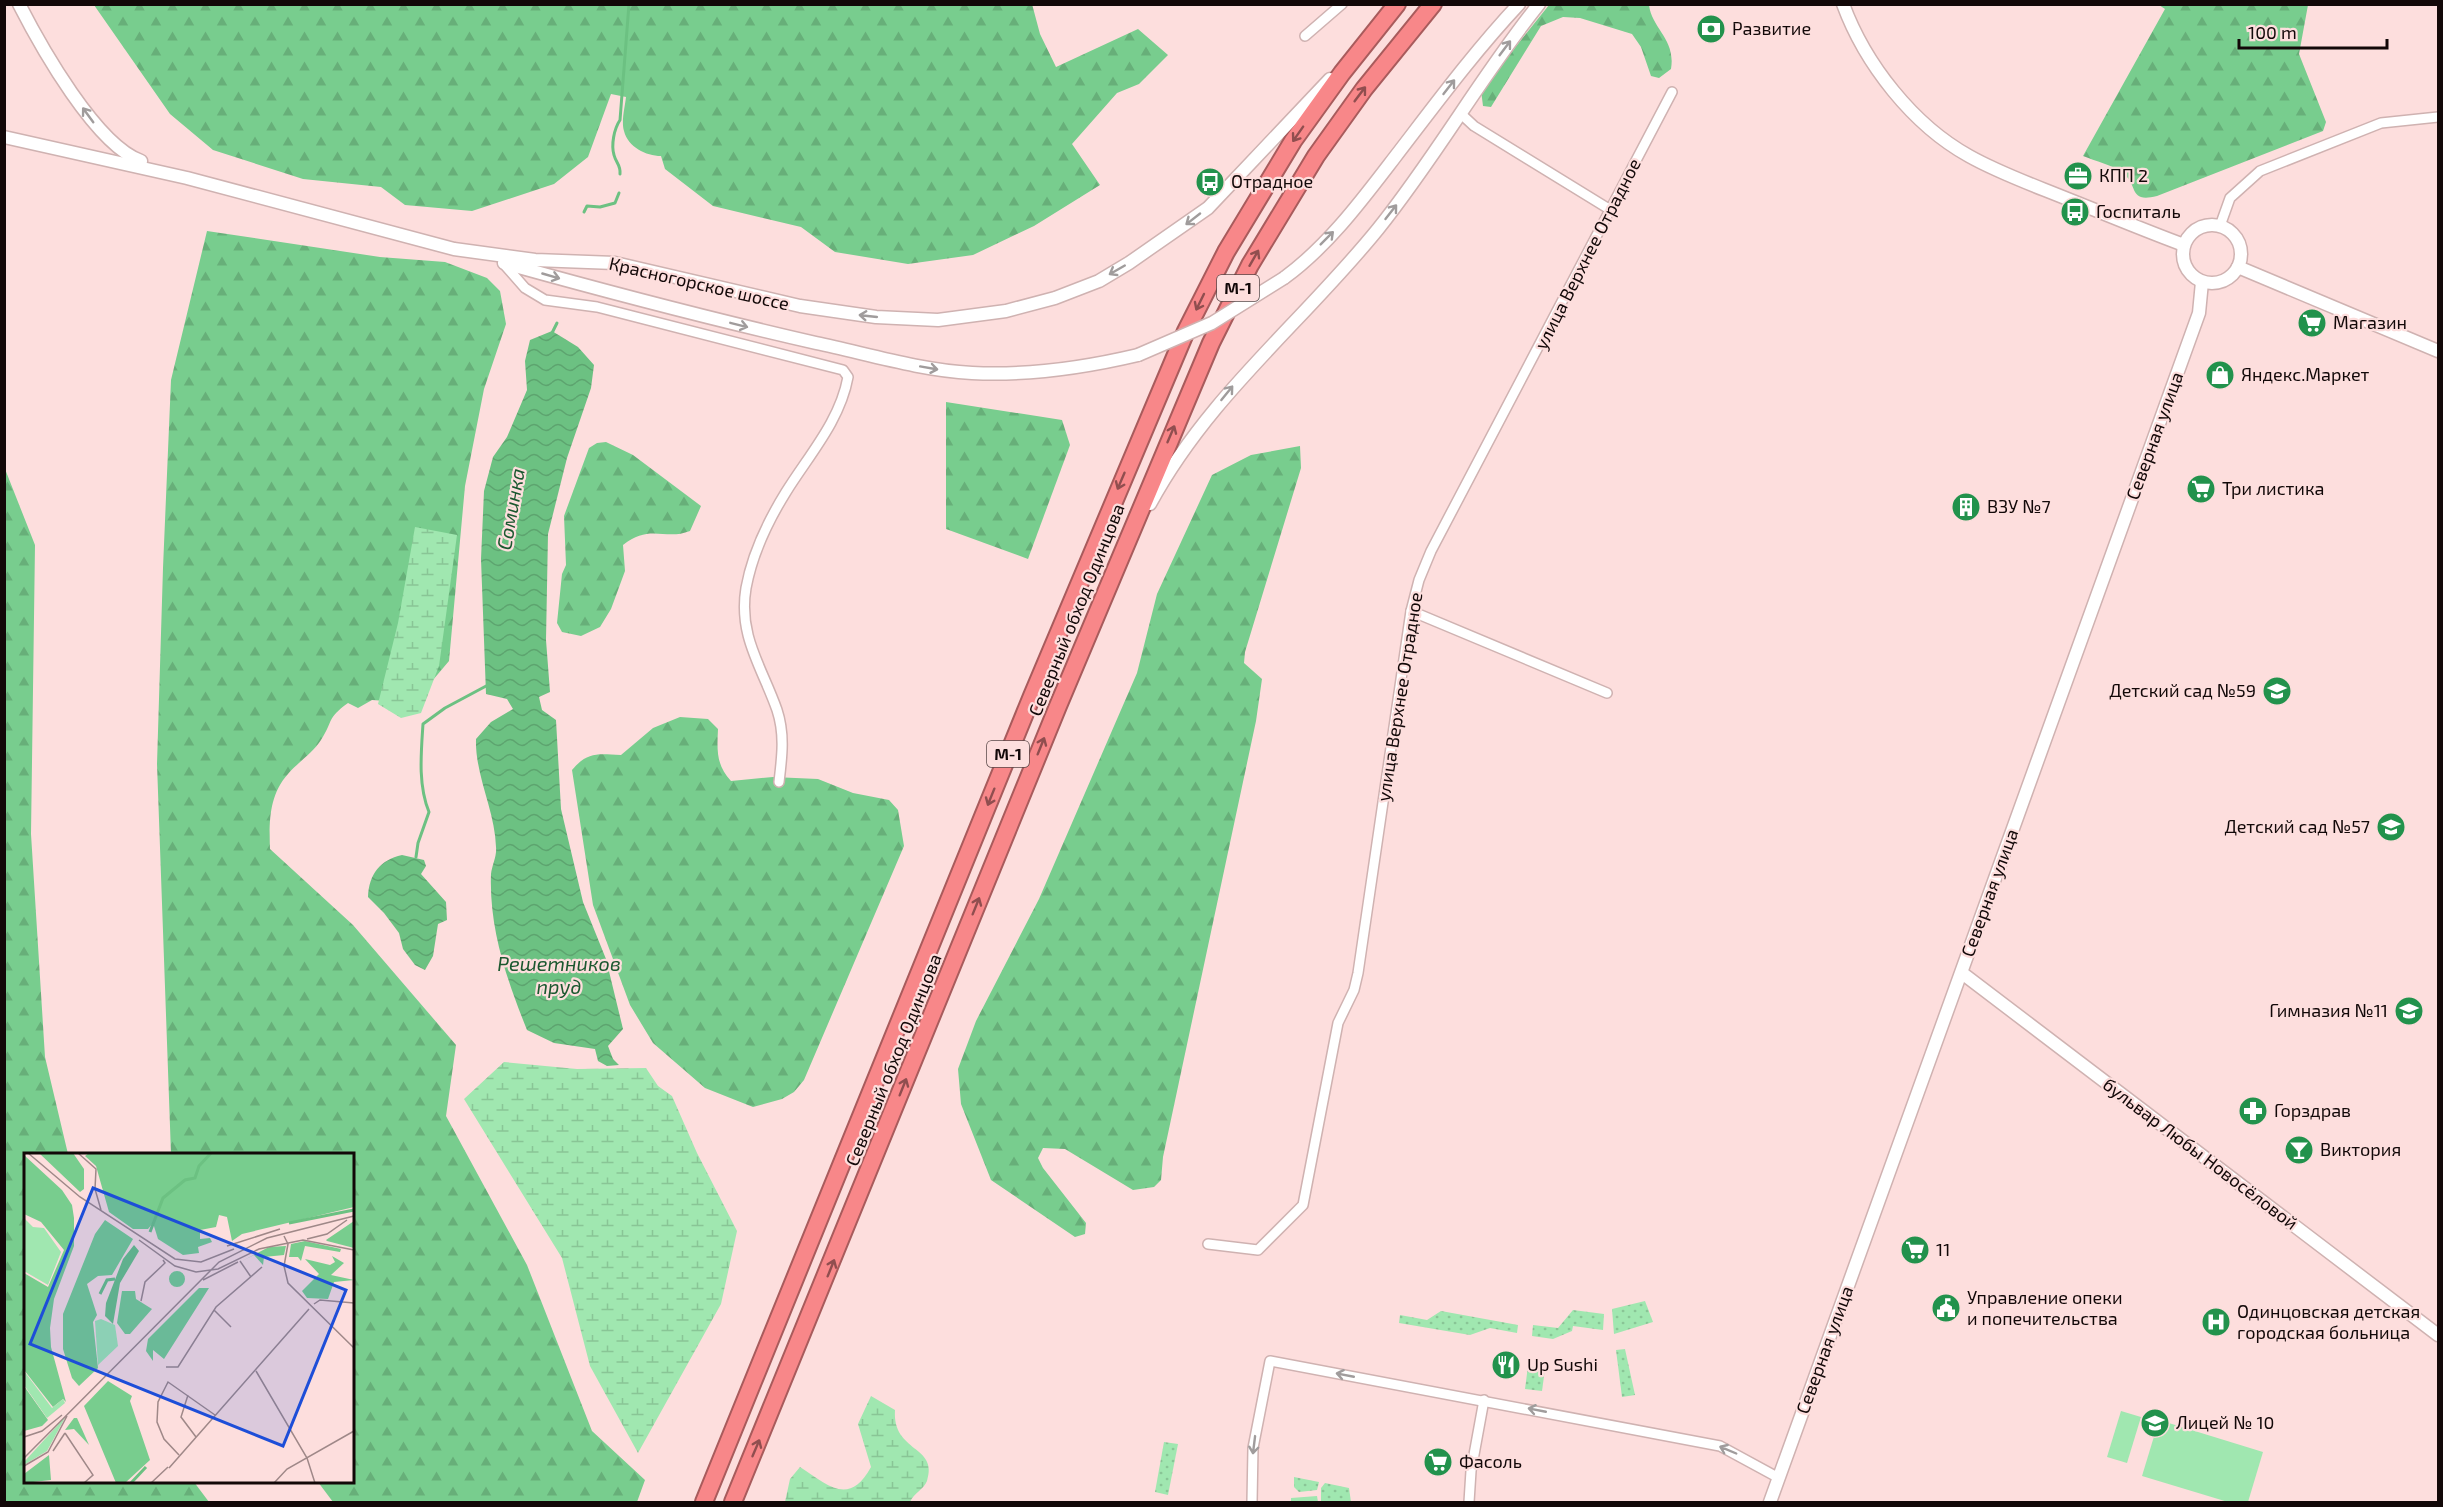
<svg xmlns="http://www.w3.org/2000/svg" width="2443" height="1507" viewBox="0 0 2443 1507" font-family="'Exo 2',sans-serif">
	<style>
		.grass { fill: #a0e7b0 }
		.forest { fill: url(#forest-firs) }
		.wetland { fill: url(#wetland-marsh) }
		.park { fill: url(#park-dots) }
		.water { fill: url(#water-waves) }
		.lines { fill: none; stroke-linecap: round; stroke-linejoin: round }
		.stream { stroke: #6cc182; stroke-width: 3 }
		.street-casing { stroke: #cfb2b1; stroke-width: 12 }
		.secondary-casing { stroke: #cfb2b1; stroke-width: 15 }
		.highway-casing { stroke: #a85b5c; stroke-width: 20 }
		.street { stroke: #fff; stroke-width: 9 }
		.secondary { stroke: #fff; stroke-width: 12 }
		.highway { stroke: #f88789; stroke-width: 16 }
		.secondary-bridge-casing { stroke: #cfb2b1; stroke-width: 15; stroke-linecap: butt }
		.secondary-bridge { stroke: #fff; stroke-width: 12 }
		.oneway { stroke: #a09c9c }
		.oneway2 { stroke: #904e4f }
		.labels { text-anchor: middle; stroke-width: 4.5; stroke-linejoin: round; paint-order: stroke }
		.shield { fill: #fddedd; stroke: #584848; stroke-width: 1.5 }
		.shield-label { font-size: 16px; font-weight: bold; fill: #120808 }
		.poi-label { font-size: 18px; fill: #120808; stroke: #fddedd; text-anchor: start }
		.street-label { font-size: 18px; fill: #120808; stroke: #fddedd }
		.water-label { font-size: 20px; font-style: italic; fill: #1b582f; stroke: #fddedd }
		.inset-river { fill: none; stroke: #6cc182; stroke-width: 3 }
		.inset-road { fill: none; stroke: #9f8888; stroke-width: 1.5 }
		.view { fill: #1d4ed8; fill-opacity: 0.15; stroke: #1d4ed8; stroke-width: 3 }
		.inset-edge { fill: none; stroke: #120808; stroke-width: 3 }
	</style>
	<defs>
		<pattern id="forest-firs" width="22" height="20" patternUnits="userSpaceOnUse" patternTransform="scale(1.5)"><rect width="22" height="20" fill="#78cd8e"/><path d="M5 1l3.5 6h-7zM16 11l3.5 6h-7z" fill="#67af79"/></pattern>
		<pattern id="wetland-marsh" width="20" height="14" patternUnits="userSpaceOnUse" patternTransform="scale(1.5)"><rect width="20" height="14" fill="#a0e7b0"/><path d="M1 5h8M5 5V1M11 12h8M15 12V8" fill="none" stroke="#89c596"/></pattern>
		<pattern id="park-dots" width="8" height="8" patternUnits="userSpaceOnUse" patternTransform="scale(1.5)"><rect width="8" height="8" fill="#a0e7b0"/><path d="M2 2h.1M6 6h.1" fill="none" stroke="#89c596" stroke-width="1.8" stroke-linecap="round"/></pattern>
		<pattern id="water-waves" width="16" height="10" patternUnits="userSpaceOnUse" patternTransform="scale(1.5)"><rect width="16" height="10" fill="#6cc182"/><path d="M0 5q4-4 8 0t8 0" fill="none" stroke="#5da46f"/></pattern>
	</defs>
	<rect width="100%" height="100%" fill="#fddedd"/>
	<g class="grass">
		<path d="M2121,1411L2141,1417L2127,1463L2107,1457Z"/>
		<path d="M2159,1420L2263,1452L2248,1502H2228L2142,1476Z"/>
		<path d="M1317,1496L1318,1502H1291V1498Z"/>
	</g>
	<g class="forest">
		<path d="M1032,4L1040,34L1056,67L1138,29L1168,55L1139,84L1117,93L1072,144L1100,185L1034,226L973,255L908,264L835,252L801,227L713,206L665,169L661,156C646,156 628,147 624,131C621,121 625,107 626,97L611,94L588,157L554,184L472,211L405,205L381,187L303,179L213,150L170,114L94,5Z"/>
		<path d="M1549,5H1649C1652,29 1676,39 1671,69L1659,78L1651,76L1641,47L1632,34L1580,18L1563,17L1541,26L1491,107L1483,106L1481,90Z"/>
		<path d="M2159,5H2308L2299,54L2326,122L2323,131L2157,196C2128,203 2139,186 2123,173C2113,165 2095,161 2083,156L2165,9Z"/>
		<path d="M207,231L380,257L445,262L487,278L500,291L506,324L484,389L465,486L449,661L427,687L400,702L372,700L358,708L348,703C326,719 334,720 321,740C313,753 298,762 288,774C269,795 269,822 270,849L353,925L456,1045L446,1116L527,1265L592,1431L645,1480L637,1502H333L318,1482H352V1154H171L157,764L163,568L171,380Z"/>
		<path d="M946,402L1062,420L1070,445L1028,559L946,529Z"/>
		<path d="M606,442L633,455L701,506L690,531C665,541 650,523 623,545L625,571L611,609L600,627L581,636L562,632L557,623L562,574L566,565L564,516L589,448L597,443Z"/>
		<path d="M1300,446L1301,468L1245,652L1244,663L1262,679L1256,721L1163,1157L1161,1180L1154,1187L1133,1190L1065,1149L1043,1148L1038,1158L1043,1168L1086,1223L1085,1234L1075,1237L991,1180L961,1104L958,1069L976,1021L1039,899L1137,673L1157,594L1212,475L1251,455Z"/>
		<path d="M5,469L35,545L31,834L45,1057L68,1154H26V1482H194L209,1502H5Z"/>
		<path d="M680,717L708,719L718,729C717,750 716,765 731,781L773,777L818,779L853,793L889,800L898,810L904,846L804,1080L794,1092L782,1099L753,1107L705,1088L653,1043L630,1005L593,905L572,770C588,751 598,754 621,755L653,728Z"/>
	</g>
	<g class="wetland">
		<path d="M415,527L457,535L439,666L421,713L401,718L378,704L398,623Z"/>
		<path d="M504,1062L577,1069L646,1068L658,1086L672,1096L697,1153L737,1231L721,1304L638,1453L590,1366L562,1258L464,1099Z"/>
		<path d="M871,1396L895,1410C892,1453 939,1445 927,1481C924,1489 914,1493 910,1502H785L790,1479L800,1467C828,1485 849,1507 871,1467L858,1424Z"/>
	</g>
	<g class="park">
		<path d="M1645,1301L1653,1322L1614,1334L1612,1309Z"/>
		<path d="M1573,1310L1604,1314L1603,1330L1573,1326L1572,1331L1553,1339L1532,1336L1533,1325L1558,1328Z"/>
		<path d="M1441,1311L1518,1325L1517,1333L1490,1328L1470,1335L1399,1323L1400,1315L1427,1320Z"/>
		<path d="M1625,1349L1635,1395L1622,1397L1616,1350Z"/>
		<path d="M1528,1366L1545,1369L1542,1391L1525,1389Z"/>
		<path d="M1164,1442L1178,1444L1168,1495L1155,1492Z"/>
		<path d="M1294,1477L1319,1482L1317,1490L1299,1492L1294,1487Z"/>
		<path d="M1325,1483L1349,1488L1351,1502H1321V1488Z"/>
	</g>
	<g class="water">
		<path d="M552,331L578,347L594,365L591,388L567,458L548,534L546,640L550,692L539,697L542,710L556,720L561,809L583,902L606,959L623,1029L608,1046L613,1059L619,1065L607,1066L598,1061L595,1049L554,1043L527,1030C507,980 489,929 491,874C492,865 497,856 496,847C495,810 475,776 476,739L491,722L513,709L507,699L486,694L481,559L484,491L493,457L507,437L527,390L525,361L530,340Z"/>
		<path d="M402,855L424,860L426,866L421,874L446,902L447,920L438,924L433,956L425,970L415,965L403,949L399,933L384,913L368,897C369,874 380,860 402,855Z"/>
	</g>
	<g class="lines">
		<g class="stream">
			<path d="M620,174C621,165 616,163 614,155C611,145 614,129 620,120L629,4"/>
			<path d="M584,212L587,206L600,207L615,203L619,193"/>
			<path d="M551,335L557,323"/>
			<path d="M416,857L418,843L429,812C418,785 421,754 423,724L445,708L488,685"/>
		</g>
		<g class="street-casing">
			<g id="street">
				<path d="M1305,36L1342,4"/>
				<path d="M1460,113L1474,126L1609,209"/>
				<path d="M2220,226L2230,198L2260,171L2381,123L2438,117"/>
				<path d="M503,263L525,288L545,300L597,307L843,370L848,377C840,421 809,455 786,492C768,521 752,555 746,588C738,636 762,667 777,710C785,734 782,757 779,782"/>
				<path d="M1411,611L1607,693"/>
				<path d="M1208,1244L1258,1250L1303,1205L1338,1023L1354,990L1358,973L1411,611L1419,580L1431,551L1672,92"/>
				<path d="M1252,1502L1253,1448L1270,1361L1720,1446L1779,1478"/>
				<path d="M1469,1502L1471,1471L1484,1400"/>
			</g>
		</g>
		<g class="secondary-casing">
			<g id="secondary">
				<path d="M19,4C41,47 96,145 141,161"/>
				<path d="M1843,4C1865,64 1913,125 1969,156C2001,174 2036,186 2070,200C2108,215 2146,231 2184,245"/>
				<path d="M4,137L187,178L454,249L535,260L615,263L800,306L876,317L938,320L1006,311L1055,298L1099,281L1129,263L1208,208L1330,79"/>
				<circle cx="2212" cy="254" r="29"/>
				<path d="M504,263C608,292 711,319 816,343C868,354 919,370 972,373C1029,376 1083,368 1138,355"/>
				<path d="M2238,267L2438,351"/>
				<path d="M1284,278C1328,246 1362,200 1395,157C1435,105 1474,52 1519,4"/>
				<path d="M1150,504C1209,395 1302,323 1378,229C1436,157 1481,76 1539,4"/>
				<path d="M1962,973L2438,1335"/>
				<path d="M1770,1502L2199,313L2202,282"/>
			</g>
		</g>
		<g class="highway-casing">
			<g id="highway">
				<path d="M704,1502L1032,696L1186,331L1226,252L1293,141L1342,73L1397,4"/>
				<path d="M733,1502L1058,706L1211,343L1250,265L1316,156L1364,89L1433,4"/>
			</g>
		</g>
		<use href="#street" class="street"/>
		<use href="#secondary" class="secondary"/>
		<use href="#highway" class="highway"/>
		<g class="secondary-bridge-casing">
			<path id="secondary-bridge" d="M1138,355L1212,323L1284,278"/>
		</g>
		<use href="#secondary-bridge" class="secondary-bridge"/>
	</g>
	<defs><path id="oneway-shaft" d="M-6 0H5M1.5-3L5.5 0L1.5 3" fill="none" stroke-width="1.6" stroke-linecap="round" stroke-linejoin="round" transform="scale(1.5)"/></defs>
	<g class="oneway">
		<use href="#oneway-shaft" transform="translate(1505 48) rotate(-53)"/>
		<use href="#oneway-shaft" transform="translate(1449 87) rotate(-52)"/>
		<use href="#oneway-shaft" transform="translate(88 115) rotate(-126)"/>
		<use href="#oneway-shaft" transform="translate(1391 212) rotate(-52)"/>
		<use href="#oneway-shaft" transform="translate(1193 219) rotate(142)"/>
		<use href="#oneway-shaft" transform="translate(1327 238) rotate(-45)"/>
		<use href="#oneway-shaft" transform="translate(1117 270) rotate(150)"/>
		<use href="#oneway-shaft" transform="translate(551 276) rotate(16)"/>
		<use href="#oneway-shaft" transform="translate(868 316) rotate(-174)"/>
		<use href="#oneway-shaft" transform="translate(739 325) rotate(14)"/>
		<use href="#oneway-shaft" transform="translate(929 368) rotate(10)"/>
		<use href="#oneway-shaft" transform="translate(1227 393) rotate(-51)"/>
		<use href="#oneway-shaft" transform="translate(1345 1375) rotate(-169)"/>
		<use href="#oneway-shaft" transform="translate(1537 1410) rotate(-169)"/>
		<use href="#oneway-shaft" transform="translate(1254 1445) rotate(97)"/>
		<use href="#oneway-shaft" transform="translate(1728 1450) rotate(-157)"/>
	</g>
	<g class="oneway2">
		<use href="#oneway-shaft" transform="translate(1360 94) rotate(-53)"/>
		<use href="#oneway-shaft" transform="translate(1298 134) rotate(125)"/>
		<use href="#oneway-shaft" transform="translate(1254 258) rotate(-60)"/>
		<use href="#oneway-shaft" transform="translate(1200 302) rotate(116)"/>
		<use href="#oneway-shaft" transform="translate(1171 434) rotate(-67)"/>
		<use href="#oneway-shaft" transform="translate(1121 481) rotate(113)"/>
		<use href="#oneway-shaft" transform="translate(1041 746) rotate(-68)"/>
		<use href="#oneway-shaft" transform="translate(991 797) rotate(112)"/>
		<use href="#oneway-shaft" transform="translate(976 906) rotate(-68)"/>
		<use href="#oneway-shaft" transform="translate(903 1087) rotate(-68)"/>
		<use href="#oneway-shaft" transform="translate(831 1268) rotate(-68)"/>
		<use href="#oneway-shaft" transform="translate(756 1448) rotate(-67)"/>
	</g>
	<defs>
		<g id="bank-disc" transform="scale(1.5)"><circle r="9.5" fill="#22924c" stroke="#fddedd"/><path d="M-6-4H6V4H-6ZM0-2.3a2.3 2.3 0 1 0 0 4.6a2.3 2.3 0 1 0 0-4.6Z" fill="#fff"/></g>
		<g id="office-disc" transform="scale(1.5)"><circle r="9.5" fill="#22924c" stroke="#fddedd"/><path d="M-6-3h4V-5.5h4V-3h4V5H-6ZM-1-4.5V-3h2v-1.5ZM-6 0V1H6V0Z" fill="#fff"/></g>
		<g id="bus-disc" transform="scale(1.5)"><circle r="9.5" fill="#22924c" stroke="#fddedd"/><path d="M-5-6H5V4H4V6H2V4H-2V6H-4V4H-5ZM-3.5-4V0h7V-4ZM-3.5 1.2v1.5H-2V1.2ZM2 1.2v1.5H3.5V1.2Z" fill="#fff"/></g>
		<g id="supermarket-disc" transform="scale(1.5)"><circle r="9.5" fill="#22924c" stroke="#fddedd"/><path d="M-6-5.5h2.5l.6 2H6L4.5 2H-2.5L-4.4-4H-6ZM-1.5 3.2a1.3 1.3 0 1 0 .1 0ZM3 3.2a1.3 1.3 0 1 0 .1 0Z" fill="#fff"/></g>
		<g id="shop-disc" transform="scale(1.5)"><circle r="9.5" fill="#22924c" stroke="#fddedd"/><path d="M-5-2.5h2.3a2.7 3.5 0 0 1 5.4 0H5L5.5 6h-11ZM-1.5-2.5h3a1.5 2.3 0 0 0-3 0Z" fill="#fff"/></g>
		<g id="building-disc" transform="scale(1.5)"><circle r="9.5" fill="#22924c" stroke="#fddedd"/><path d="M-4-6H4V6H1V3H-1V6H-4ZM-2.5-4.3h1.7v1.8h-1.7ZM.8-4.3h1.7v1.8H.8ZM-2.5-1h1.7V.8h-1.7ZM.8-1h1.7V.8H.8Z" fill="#fff"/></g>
		<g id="school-disc" transform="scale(1.5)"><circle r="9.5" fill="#22924c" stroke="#fddedd"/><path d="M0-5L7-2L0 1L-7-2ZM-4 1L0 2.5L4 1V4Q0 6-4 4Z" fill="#fff"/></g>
		<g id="pharmacy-disc" transform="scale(1.5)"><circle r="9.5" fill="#22924c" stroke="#fddedd"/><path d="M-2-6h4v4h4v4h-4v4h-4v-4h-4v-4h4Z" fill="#fff"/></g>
		<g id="bar-disc" transform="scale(1.5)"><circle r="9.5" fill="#22924c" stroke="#fddedd"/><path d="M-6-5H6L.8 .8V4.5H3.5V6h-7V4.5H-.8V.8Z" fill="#fff"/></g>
		<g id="civic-disc" transform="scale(1.5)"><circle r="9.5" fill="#22924c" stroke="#fddedd"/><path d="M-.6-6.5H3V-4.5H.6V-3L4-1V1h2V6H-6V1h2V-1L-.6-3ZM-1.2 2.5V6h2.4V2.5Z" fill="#fff"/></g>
		<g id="hospital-disc" transform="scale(1.5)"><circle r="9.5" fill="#22924c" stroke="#fddedd"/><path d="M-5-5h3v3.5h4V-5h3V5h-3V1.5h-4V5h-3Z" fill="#fff"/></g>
		<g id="restaurant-disc" transform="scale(1.5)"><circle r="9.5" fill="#22924c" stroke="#fddedd"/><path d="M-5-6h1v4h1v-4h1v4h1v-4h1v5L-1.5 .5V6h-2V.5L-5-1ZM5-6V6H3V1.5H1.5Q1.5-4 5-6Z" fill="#fff"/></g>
	</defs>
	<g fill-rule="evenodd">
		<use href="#bank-disc" x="1711" y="29"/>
		<use href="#office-disc" x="2078" y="176"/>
		<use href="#bus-disc" x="1210" y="182"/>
		<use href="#bus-disc" x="2075" y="212"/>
		<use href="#supermarket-disc" x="2312" y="323"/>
		<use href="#shop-disc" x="2220" y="375"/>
		<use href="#supermarket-disc" x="2201" y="489"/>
		<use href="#building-disc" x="1966" y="507"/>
		<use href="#school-disc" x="2277" y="691"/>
		<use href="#school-disc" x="2391" y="827"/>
		<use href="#school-disc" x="2409" y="1011"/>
		<use href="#pharmacy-disc" x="2253" y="1111"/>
		<use href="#bar-disc" x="2299" y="1150"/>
		<use href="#supermarket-disc" x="1915" y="1250"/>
		<use href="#civic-disc" x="1946" y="1308"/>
		<use href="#hospital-disc" x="2216" y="1322"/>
		<use href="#restaurant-disc" x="1506" y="1365"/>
		<use href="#school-disc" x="2155" y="1423"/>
		<use href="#supermarket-disc" x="1438" y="1462"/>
	</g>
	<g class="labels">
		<g class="shield">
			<rect x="1217" y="275" width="42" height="26" rx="4.5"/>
			<rect x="987" y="741" width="42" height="26" rx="4.5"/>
		</g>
		<g class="shield-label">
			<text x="1238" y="294">М-1</text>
			<text x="1008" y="760">М-1</text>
		</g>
		<g class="poi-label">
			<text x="1732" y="35">Развитие</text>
			<text x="2099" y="182">КПП 2</text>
			<text x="1231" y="188">Отрадное</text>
			<text x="2096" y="218">Госпиталь</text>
			<text x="2333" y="329">Магазин</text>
			<text x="2241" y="381">Яндекс.Маркет</text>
			<text x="2222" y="495">Три листика</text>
			<text x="1987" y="513">ВЗУ №7</text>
			<text x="2256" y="697" text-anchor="end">Детский сад №59</text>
			<text x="2370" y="833" text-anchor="end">Детский сад №57</text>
			<text x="2388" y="1017" text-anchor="end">Гимназия №11</text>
			<text x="2274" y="1117">Горздрав</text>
			<text x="2320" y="1156">Виктория</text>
			<text x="1936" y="1256">11</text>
			<text x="1967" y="1304">Управление опеки<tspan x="1967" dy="21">и попечительства</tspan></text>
			<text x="2237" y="1318">Одинцовская детская<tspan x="2237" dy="21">городская больница</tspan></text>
			<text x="1527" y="1371">Up Sushi</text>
			<text x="2176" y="1429">Лицей № 10</text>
			<text x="1459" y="1468">Фасоль</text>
		</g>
		<g class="street-label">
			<text transform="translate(1588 254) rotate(-63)" y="6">улица Верхнее Отрадное</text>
			<text transform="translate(699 284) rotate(13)" y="6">Красногорское шоссе</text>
			<text transform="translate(2155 436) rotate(-70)" y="6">Северная улица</text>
			<text transform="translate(1077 610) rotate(-68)" y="6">Северный обход Одинцова</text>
			<text transform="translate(1400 697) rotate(-81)" y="6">улица Верхнее Отрадное</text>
			<text transform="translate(1990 893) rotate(-70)" y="6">Северная улица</text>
			<text transform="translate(894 1060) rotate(-68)" y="6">Северный обход Одинцова</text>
			<text transform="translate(2200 1154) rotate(37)" y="6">бульвар Любы Новосёловой</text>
			<text transform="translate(1825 1350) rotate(-70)" y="6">Северная улица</text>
		</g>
		<g class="water-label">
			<text transform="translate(511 509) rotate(-80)" y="7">Соминка</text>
			<text x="559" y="971">Решетников<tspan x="559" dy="23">пруд</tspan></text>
		</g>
	</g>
	<g transform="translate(24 1153)">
		<rect width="330" height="330" fill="#fddedd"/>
		<path d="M42,263L23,298L0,312V309Z" fill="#a0e7b0"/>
		<path d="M15,0H49L60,16V36L56,39ZM65,0H330V54L218,81L208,88L203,64L195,62L192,74L176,77V86L186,85L188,89L174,94L175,100L159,102L134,86L129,70L124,76H109L85,59L72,13L61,3ZM0,2L38,37L48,52L50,65V93L30,146L26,175L27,194L42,249L39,246L29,254L0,217V120L24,134L40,97L17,69L0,61ZM81,67L109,86L88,122L74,123L63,131L73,162L69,169L74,215L55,233L48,225L39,196V161L71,81ZM330,68V95L303,88L302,87ZM281,88L317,96L316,99L281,93L277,108L274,104H265L267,91ZM262,93L260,102L240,104L239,112L230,102L218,108L245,94ZM308,103L320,110L307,122L330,127L310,129L304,146L283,145L278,138L295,121L281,106L306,112L311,109ZM145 126a8 8 0 1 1 16 0a8 8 0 1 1-16 0ZM175,135H185L140,206L129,197V208L122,198L124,186ZM98,138H111L112,146L128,156L106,181H101L93,170ZM84,228L108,243L106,248L126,307L101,330H92L60,253ZM0,233L24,267L18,273L0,278ZM50,265H53L65,292L50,276L41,277ZM25,302L27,327L0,330V321Z" fill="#78cd8e"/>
		<path d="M77,166L91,172L94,193L74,212L71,168Z" fill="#a0e7b0"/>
		<path d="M0,65L9,74L20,75L37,99L24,132L0,118Z" fill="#a0e7b0"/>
		<path d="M0,218L28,255L39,246L41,250L23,265L0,232Z" fill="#a0e7b0"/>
		<path d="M110,92L115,98L96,130L89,171L81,163L82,150L99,106Z" fill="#6cc182"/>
		<path class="inset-river" d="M265,70L330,57M126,79L139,45L161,27L171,25L175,13L187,0M76,141L83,127L91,126M107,330L122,314"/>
		<path class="inset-road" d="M4,0L56,44L151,106L177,109L210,96M54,0L72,16L71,36L77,57M260,83L264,91L260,113L264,130L330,195M283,86L303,81L323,67M115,87L151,113L172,119L194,116L235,96L279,87L330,97M203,93L256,76M216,108L227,124M179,127L214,109M117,148L121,129L141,110L139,107M290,151L296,147L330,150M190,157L207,174M142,214H154L192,154L238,114M232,218L283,305L291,330M164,242L157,264L172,284M41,280L69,322L60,330M0,284L18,278L38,262M29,298L41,280M155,302L140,286L133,269L134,249L144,229L191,262M0,305L195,109L243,85L330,63M0,313L24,299L43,263M145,315L285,156M127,330L144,314M250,330L263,316L330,278"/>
		<path class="view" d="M69,35L322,137L259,293L6,191Z"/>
		<rect width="330" height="330" class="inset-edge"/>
	</g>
	<rect width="2443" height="1507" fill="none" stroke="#120808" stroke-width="12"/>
	<path d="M2239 39v9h148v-9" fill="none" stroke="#120808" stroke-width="3"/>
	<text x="2248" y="39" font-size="18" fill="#120808" stroke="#fddedd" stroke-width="4.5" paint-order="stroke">100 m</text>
</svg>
